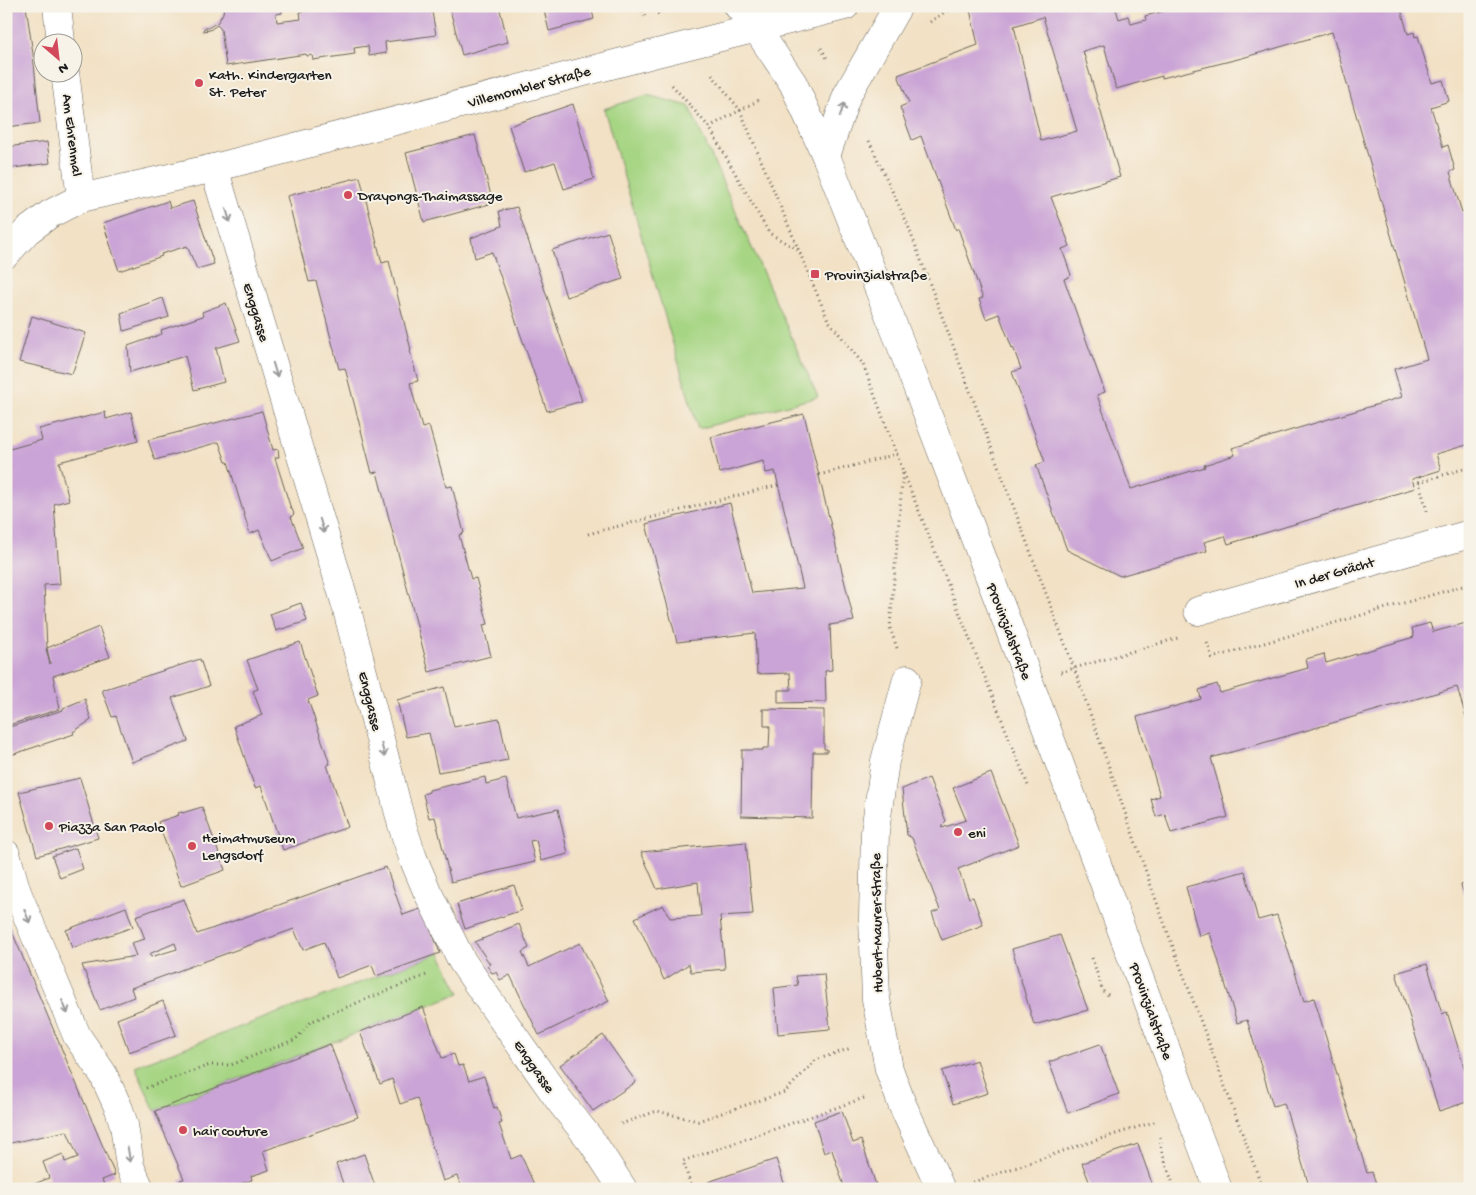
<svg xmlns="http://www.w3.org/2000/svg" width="1476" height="1195" viewBox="0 0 1476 1195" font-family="'Gochi Hand',sans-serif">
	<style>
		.green { fill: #a6d583; stroke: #617850 }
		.building { fill: #caa4d6; fill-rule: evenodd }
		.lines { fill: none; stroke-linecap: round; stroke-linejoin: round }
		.minor-casing { stroke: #676157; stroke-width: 29 }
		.major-casing { stroke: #676157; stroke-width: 29 }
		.path { stroke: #676157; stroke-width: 3; stroke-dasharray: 1 4; stroke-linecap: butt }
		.minor { stroke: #fff; stroke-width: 28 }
		.major { stroke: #fff; stroke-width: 28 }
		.oneway { stroke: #999 }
		.poi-dot { fill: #d1495b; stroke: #f7f3e8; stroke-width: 2 }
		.labels { text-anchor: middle; stroke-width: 4; stroke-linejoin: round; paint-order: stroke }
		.poi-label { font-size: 15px; fill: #1c1c1c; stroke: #f7f3e8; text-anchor: start }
		.street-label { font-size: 15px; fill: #1c1c1c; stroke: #f7f3e8 }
	</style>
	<rect width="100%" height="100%" fill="#f7f3e8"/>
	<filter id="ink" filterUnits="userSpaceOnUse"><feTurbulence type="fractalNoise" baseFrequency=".02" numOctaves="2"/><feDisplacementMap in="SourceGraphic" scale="10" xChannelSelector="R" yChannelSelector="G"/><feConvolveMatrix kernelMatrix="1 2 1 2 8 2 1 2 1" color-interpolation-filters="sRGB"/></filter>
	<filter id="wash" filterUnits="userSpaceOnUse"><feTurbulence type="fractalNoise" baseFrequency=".0096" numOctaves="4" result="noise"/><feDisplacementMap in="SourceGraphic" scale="20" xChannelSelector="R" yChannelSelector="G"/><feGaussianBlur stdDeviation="1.12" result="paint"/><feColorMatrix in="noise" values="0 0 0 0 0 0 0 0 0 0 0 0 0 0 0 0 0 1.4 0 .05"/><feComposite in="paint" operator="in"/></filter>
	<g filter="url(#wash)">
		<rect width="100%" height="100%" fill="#f2e1c5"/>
		<g class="green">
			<path d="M647,95L689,106L818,397L698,429L604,109Z"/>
			<path d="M440,953L460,993L155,1111L135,1066Z"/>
		</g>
		<g id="blocks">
			<g class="building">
				<path d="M6,6H26L33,54L40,123L6,127Z"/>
				<path d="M224,6H281L282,13L276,14L277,22L301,19L300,12L319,9L318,6H431L436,35L385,42L386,53L369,56L368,46L354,48L355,54L313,60L312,55L307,56L306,54L226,66L221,29L217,25L210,30L203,31L204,28H208L218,22L223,13Z"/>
				<path d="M449,6H499L508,42L462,55Z"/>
				<path d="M543,6H591L594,19L549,31Z"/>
				<path d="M983,6H1115L1119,19L1128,16L1131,24L1146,20L1145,16L1184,6H1400L1408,34L1414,32L1415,37L1418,36L1432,83L1443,80L1449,101L1431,107L1443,147L1448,145L1455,170L1450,172L1462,213L1470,211V444L1436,454L1441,470L1412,479L1415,488L1228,544L1225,536L1204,542L1207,551L1120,576L1067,550L1036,465L1045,462L1012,372L1021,369L1013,347L1012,348L999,314L986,319L979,299L983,298L981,293L958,228L956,230L921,136L912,140L900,107L909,103L898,75L978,45L970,10ZM1043,17L1077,131L1041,141L1014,26ZM1332,32L1427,359L1394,369L1402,397L1232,448L1235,455L1204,465L1205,467L1131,489L1097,395L1105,392L1064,279L1069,277L1071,275L1062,249L1070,246L1051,197L1120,177L1083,51L1104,45L1116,89L1162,76V78L1242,58Z"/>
				<path d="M573,104L594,179L564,189L555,162L524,172L509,126Z"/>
				<path d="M475,135L493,203L424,222L406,153Z"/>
				<path d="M47,142L50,163L6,169V147Z"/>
				<path d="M360,177L382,263L389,261L411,350L410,351L418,381L410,383L422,428L429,426L446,487L452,486L464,533L459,535L471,579L476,578L488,624L483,625L491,656L429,672L377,472L372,473L345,368L339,369L316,281L309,282L287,196Z"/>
				<path d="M168,201L170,208L193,201L214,264L197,269L187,246L161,254L162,256L119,271L103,223Z"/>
				<path d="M517,207L582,401L547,411L492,252L475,258L471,238L502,226L499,211Z"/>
				<path d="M608,232L623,279L566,297L552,250Z"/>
				<path d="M163,298L169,317L124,331L121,313Z"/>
				<path d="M226,303L240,341L216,348L224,382L194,390L185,356L130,372L128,346L162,334L161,330L203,316L202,312Z"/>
				<path d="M32,316L86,333L72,374L19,362Z"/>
				<path d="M262,411L273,450L278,449L279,457L275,458L291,509H292L294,514L291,517L303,548L272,561L259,530L250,534L228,462H226L219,442L155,460L148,440Z"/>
				<path d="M105,412L106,419L131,412L138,441L59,462L69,500L54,504L60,584L44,585L47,648L46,649L50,664L47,648L99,627L110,657L53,676L60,709L9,725L6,702V450L42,440L39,429Z"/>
				<path d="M804,414L854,621L830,625L832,670L825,671L826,702L778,703V690H791L790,673L757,674L755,633L677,642L646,524L730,503L752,593L803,588L775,471L766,473L763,461L720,473L711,437Z"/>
				<path d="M301,603L307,621L276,631L270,614Z"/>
				<path d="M1470,622V731L1457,687L1211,758L1228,817L1171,833L1165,814L1156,817L1151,799L1160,796L1137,717L1201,699L1199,690L1217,684L1220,693L1308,668L1306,659L1324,654L1326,663L1414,637L1412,628L1430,623L1433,632Z"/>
				<path d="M300,642L318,696L308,700L330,764L327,765L348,827L283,850L261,786L255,788L234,726L262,715L253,691L258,689L247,660Z"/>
				<path d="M200,659L209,686L172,698L188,741L132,762L116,716L112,717L102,690Z"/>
				<path d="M444,687L454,727L499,718L508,760L438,772L429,733L406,737L397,700Z"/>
				<path d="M85,699L91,720L73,732L74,734L11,755L6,741V728L63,710V708Z"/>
				<path d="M762,709L824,710V749H827V752H813L812,818L741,816L742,750H763V748H769L770,726H764V711H762Z"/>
				<path d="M991,773L1019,845L958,869L969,898L973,897L983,925L942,940L932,913L940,910L912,838L907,835L902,789L929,778L946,821L941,826L942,828L966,820L953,788Z"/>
				<path d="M485,777L486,784L506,779L516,818L558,809L568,854L541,861L536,840L530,841L535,862L451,882L435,817L429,818L423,794L429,792V790Z"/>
				<path d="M80,778L98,838L37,856L19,792Z"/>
				<path d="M202,807L225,870L181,886L158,822L179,815L178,813L182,812V813Z"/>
				<path d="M746,842L753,914L720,916L725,969L691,972L689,964L664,980L635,918L663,905L670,918L701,916L698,882L657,889L641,852Z"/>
				<path d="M76,848L83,869L60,878L52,856Z"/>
				<path d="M386,867L403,915L423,908L440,953L376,976L372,965L337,978L324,942L303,950L294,929L131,988L134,997L100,1010L82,965L136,956L131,943L145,939L136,916L184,899L197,934ZM175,943L177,949L151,957L149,954Z"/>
				<path d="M1245,871L1258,920L1277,915L1304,1001L1314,998L1367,1173L1372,1172L1378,1189H1310L1284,1103L1273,1106L1247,1020L1237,1023L1210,933L1199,936L1186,887Z"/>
				<path d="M1470,882V907L1469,908L1461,885Z"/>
				<path d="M514,885L522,910L465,929L457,904Z"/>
				<path d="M126,907L133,927L72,948L66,930Z"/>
				<path d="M6,914L10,927L115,1175L102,1180L106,1189H22L49,1178L43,1162L63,1154L65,1162L78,1157L67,1131L6,1144Z"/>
				<path d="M519,924L529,948L522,952L529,967L580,943L609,1001L539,1035L510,975L500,980L496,972L492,973L487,966L490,964L475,942Z"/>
				<path d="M1060,935L1088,1010L1034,1025L1012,949Z"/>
				<path d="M1427,964L1442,1014L1447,1012L1470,1086V1101L1439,1111L1396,973Z"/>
				<path d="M824,974L830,1029L778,1034L774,988L798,985L796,976Z"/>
				<path d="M163,1001L176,1035L129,1052L117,1019Z"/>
				<path d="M423,1007L442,1058L454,1054L458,1066L463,1065L469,1081L484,1076L494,1108L497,1107L502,1123L499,1124L511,1159L521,1155L536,1189H463L457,1176L443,1181L417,1098L400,1104L392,1079L380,1084L360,1032Z"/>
				<path d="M603,1035L636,1082L593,1111L560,1065Z"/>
				<path d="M330,1044L358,1117L263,1151L269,1170L251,1176L252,1180L226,1189H183L180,1180L184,1179L155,1111Z"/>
				<path d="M1100,1044L1119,1094L1068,1113L1049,1062Z"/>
				<path d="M977,1060L988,1093L953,1104L942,1071Z"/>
				<path d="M842,1111L853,1143L861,1140L877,1188L885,1185L887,1189H845L832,1150L824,1153L814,1121Z"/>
				<path d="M1138,1144L1154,1189H1092L1082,1163Z"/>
				<path d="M364,1154L376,1189H345L336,1164Z"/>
				<path d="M776,1159L786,1189H711L708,1182Z"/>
			</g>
		</g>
	</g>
	<g filter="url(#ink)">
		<use href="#blocks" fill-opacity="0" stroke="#676157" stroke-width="1"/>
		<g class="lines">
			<g class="minor-casing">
				<g id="minor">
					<path d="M57,6L61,42"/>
					<path d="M65,72L81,198"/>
					<path d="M826,156L847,95L898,6"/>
					<path d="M214,168L345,602L402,825L413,858L427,891L462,961L488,999L559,1100L593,1143L623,1189"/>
					<path d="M6,254L27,231L50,214L81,198L214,168L657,53L845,6"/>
					<path d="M1198,611L1470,534"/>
					<path d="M907,679L885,761L875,831L873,918L876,999L889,1069L902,1104L941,1189"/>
					<path d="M6,854L17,892L77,1036L103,1074L119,1109L124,1125L130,1166L140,1189"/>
				</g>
			</g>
			<g class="major-casing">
				<path id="major" d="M738,6L756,28L793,83L826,156L901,345L1005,617L1218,1189"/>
			</g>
			<g class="path">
				<path d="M641,6L646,20"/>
				<path d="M651,6L660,16"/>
				<path d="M930,22L949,9L958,6"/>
				<path d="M821,48L828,60"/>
				<path d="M712,75L740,110L828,320L863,364L903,471L1029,788"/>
				<path d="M672,85L709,127L769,233L798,250"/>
				<path d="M709,127L761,99"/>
				<path d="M869,141L907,223L1074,668L1162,917L1263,1189"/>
				<path d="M819,475L897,454"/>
				<path d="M1427,511L1419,482L1470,467"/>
				<path d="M588,534L778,485"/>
				<path d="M1207,643L1212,658L1470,584"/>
				<path d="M897,648L890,628L903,471"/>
				<path d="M1061,672L1178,638"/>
				<path d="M1092,958L1103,991L1108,995"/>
				<path d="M146,1088L210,1065H231L296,1039L312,1021L429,974"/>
				<path d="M621,1124L657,1111L698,1121L785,1092L816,1060L851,1048"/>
				<path d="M1160,1137L1162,1153L1175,1189"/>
				<path d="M973,1182L1078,1146L1157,1121"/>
				<path d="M692,1189L683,1161L864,1098"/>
			</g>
			<use href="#minor" class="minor"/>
			<use href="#major" class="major"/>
		</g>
		<defs><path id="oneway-shaft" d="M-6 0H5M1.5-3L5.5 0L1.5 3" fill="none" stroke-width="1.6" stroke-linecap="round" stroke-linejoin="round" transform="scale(1.25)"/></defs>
		<g class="oneway">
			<use href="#oneway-shaft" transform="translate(842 110) rotate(-71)"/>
			<use href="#oneway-shaft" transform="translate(228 215) rotate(73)"/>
			<use href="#oneway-shaft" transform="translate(275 370) rotate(73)"/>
			<use href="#oneway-shaft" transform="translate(322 526) rotate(73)"/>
			<use href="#oneway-shaft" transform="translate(383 750) rotate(76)"/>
			<use href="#oneway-shaft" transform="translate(27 916) rotate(68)"/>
			<use href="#oneway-shaft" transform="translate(65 1007) rotate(67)"/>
			<use href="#oneway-shaft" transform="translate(129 1155) rotate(81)"/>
		</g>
	</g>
	<g class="poi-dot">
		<circle cx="199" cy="83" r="5"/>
		<circle cx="348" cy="195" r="5"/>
		<rect x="810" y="269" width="10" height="10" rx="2.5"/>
		<circle cx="49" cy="826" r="5"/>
		<circle cx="958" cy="832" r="5"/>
		<circle cx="192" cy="846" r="5"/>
		<circle cx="183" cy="1130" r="5"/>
	</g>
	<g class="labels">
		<g class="poi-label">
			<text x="209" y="79">Kath. Kindergarten<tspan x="209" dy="17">St. Peter</tspan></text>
			<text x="358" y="200">Drayongs-Thaimassage</text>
			<text x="825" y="279">Provinzialstraße</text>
			<text x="59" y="831">Piazza San Paolo</text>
			<text x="968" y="837">eni</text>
			<text x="202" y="842">Heimatmuseum<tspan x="202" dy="17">Lengsdorf</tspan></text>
			<text x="193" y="1135">hair couture</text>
		</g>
		<g class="street-label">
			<text transform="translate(529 86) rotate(-15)" y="5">Villemombler Straße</text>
			<text transform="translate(73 135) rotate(83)" y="5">Am Ehrenmal</text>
			<text transform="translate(257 312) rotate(73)" y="5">Enggasse</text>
			<text transform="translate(1334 572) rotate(-16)" y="5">In der Grächt</text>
			<text transform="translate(1010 631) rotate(69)" y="5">Provinzialstraße</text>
			<text transform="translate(371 701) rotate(76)" y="5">Enggasse</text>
			<text transform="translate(876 923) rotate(-91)" y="5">Hubert-Maurer-Straße</text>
			<text transform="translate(1152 1011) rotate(70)" y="5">Provinzialstraße</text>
			<text transform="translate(535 1066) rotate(55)" y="5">Enggasse</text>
		</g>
	</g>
	<rect width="1476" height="1195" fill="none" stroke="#f7f3e8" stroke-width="25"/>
	<g transform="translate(58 58) rotate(152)"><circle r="24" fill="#f7f3e8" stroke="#9f9d96"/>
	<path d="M0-4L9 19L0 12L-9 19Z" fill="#d1495b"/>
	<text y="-8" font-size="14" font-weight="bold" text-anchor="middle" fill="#1c1c1c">N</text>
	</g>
</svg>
